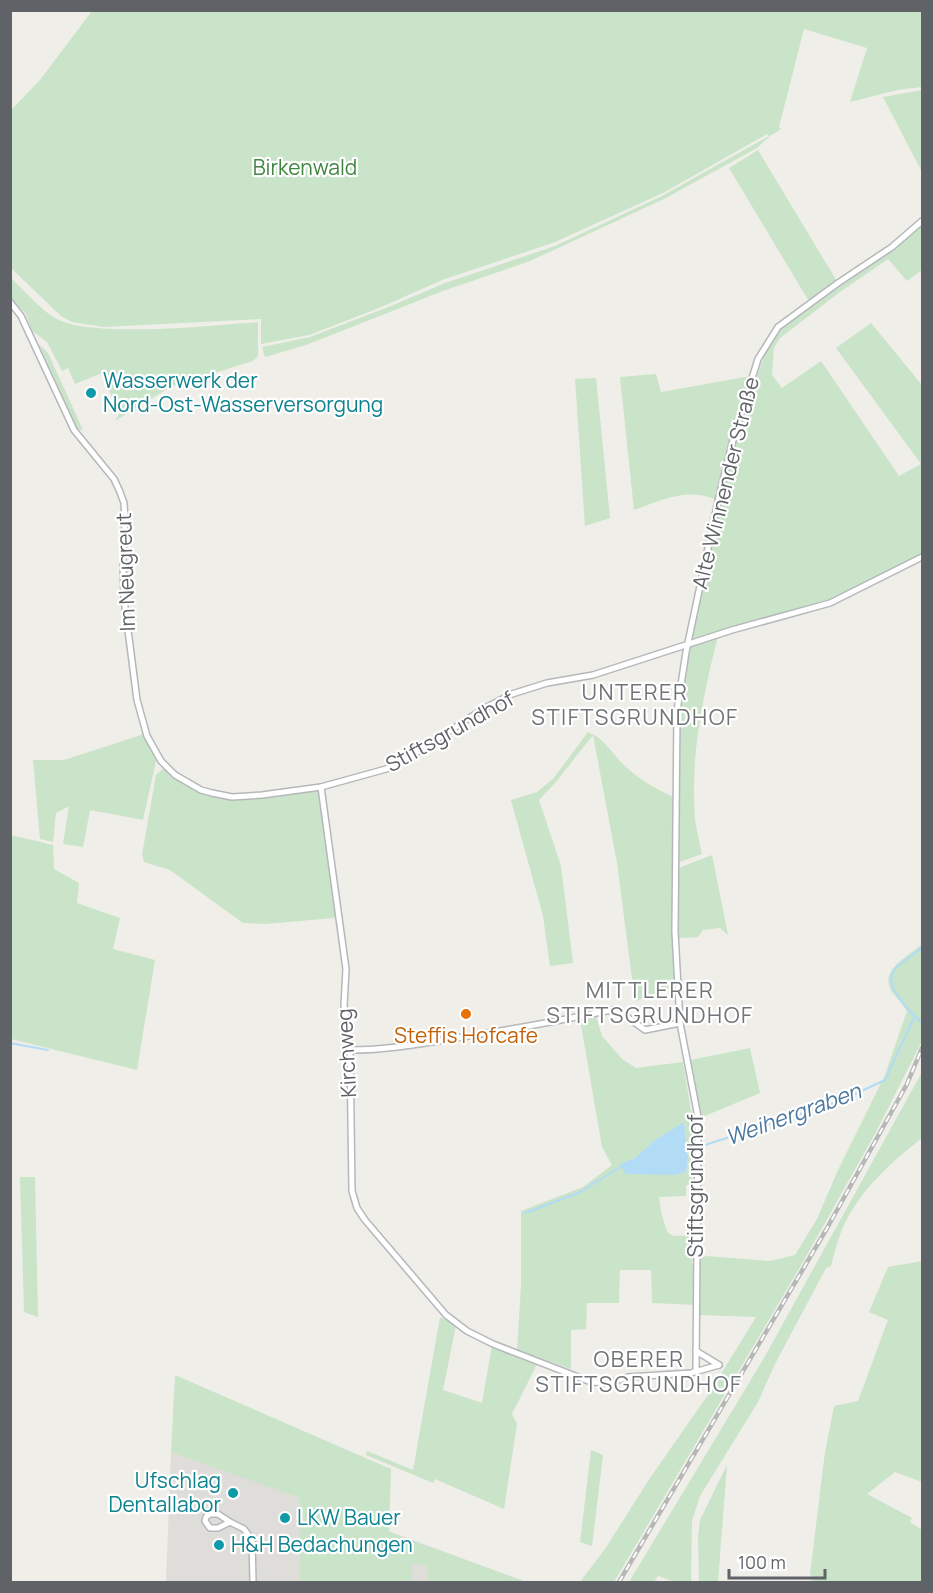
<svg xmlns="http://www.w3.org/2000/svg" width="933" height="1593" viewBox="0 0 933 1593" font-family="Manrope,sans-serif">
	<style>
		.industrial { fill: #dfddda }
		.green { fill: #c9e4c8; fill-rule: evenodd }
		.water { fill: #b2dbf6 }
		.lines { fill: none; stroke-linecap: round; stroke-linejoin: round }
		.stream { stroke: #b2dbf6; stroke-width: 2 }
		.street-casing { stroke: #b5b8bb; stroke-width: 8 }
		.street { stroke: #fff; stroke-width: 5 }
		.rail-casing { stroke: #b6b7b7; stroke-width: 4.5 }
		.rail { stroke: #fff; stroke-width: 2; stroke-dasharray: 7; stroke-linecap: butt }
		.culture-dot { fill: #0f9aa8; stroke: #fff; stroke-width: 2 }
		.food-dot { fill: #e8710a; stroke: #fff; stroke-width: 2 }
		.labels { text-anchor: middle; stroke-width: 4.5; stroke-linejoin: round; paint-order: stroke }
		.park-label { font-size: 21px; fill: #408541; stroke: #fff }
		.culture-label { font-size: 21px; fill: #0d838f; stroke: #fff; text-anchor: start }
		.street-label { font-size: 21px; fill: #5f6367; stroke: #fff }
		.food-label { font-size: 21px; fill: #c56008; stroke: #fff }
		.neighbourhood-label { font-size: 22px; letter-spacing: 1.5px; fill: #717578; stroke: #fff }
		.water-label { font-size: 22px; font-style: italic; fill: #4c789f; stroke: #fff }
	</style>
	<rect width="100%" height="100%" fill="#f0eee8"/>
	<path class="industrial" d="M171,1452L216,1467L526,1582H166Z"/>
	<g class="green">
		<path d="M92,11H922V87L897,90L850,102L867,48L804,29L779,127L781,129L770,136L757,148L664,199L530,261L443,291L306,345L265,357L262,347L310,337L391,306L445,283L555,246L662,196L769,136L767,134L663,193L555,242L442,280L379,308L309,335L261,344V319L104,327L72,322L61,316L11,268V110L40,80Z"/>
		<path d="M922,90V172L883,97Z"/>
		<path d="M758,150L838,283L810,303L729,168Z"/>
		<path d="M922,223V270L907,281L888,259L840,292L780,338L774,348L772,375L782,388L821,361L899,476L921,464L836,348L871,323L922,385V554L829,599L693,638L692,635L694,617L729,465L747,403L766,351L779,329L895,248Z"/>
		<path d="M10,277C23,289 41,310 55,318C91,339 213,325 258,322V356L253,361L172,386L115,421L119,414L102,373L75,384L68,368L62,371L47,342L32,331L26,314L11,298Z"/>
		<path d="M39,344L48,353L83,430L77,429Z"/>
		<path d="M656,374L661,392L751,376L740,403L715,499C685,488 663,500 634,510L620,377Z"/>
		<path d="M596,378L610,518L585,526L575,379Z"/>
		<path d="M718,636C703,695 690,756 695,818C696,830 700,843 702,854L680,862L678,861L679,718L683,676L691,646Z"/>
		<path d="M588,732C603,738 609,749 619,760C635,777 653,788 674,797L672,867L675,987L635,1001L617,863L593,735L555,783L539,800L561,866L573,963L550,966L543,916L511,800L537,792L553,779Z"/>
		<path d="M144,734L156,761L143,820L90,810L83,847L63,844L69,806L56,813L53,842L40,839L33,760H64Z"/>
		<path d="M163,769C182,781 200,792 222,797C248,804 287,794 314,790L318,793L337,912L334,918L265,924L243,923L170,870L144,862L142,855L156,775Z"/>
		<path d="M11,835L53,845L54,869L79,883L77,903L120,918L113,949L155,960L137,1070L11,1039Z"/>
		<path d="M712,855L728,935L720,928L703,930L698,937L678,938V871L681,867Z"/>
		<path d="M922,944V1041L876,1132L803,1262L614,1582H580L605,1549L650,1478L710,1392L756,1317L699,1315L700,1258L706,1256L770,1261L795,1255L817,1219L838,1170L885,1075L907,1011C903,1004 897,998 892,992C878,970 908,957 922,944Z"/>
		<path d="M596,1016L602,1036L622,1059L636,1068L683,1062L691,1111L694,1112L693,1117L692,1185H686V1196L659,1197L661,1212L667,1232L673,1236L694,1235L692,1264L695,1265V1305L652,1303L651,1270H620L619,1303H587L586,1329L571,1330V1369L517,1350L521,1286V1211L583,1187L612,1165L602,1147L580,1019ZM684,1122L688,1157L686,1172C663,1178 643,1170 620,1164L635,1158L655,1140Z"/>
		<path d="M750,1048L760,1093L700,1118L690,1060Z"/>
		<path d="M922,1072V1138C892,1162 864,1186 846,1221C839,1234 835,1251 831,1266L826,1268L775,1364L758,1402L700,1496L692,1521L691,1582H675L658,1576L654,1582H629L764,1358Z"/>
		<path d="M20,1177H35L38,1317L24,1312Z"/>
		<path d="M922,1261V1482L895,1472L867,1494L912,1518L910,1522L922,1530V1582H811L814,1578L810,1574L825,1452L834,1406L858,1401L888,1320L869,1312L888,1267Z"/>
		<path d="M440,1317L456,1325L443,1390L482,1403L492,1345L538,1362L512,1414L517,1424L504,1509L435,1479L433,1483L366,1455L367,1451L413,1470Z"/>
		<path d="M175,1375L391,1469L389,1532L526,1582H428L427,1565L412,1564V1582H300V1498L171,1452Z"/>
		<path d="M591,1450L603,1455L592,1546L580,1542Z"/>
		<path d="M727,1465L718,1582H699L698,1536L700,1520Z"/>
	</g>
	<path class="water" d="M684,1122L688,1157L686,1172L674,1175L626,1174L620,1164L635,1158L655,1140Z"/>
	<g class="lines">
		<g class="stream">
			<path d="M922,947C914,955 904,960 896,968C880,984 910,1012 922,1023"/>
			<path d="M10,1043L48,1050"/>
			<path d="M702,1146L840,1101L885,1080L915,1015"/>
			<path d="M525,1213L578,1193L621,1167"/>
		</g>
		<g class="street-casing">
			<g id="street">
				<path d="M10,302L21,316L74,430L114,479L120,492L124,503L125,521L123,562L124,599L137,700L147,736L161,761L175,775L201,790L212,793L232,797L262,795L321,787L386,769L416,753L483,709L512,694L547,683L593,675L732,630L830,603L922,557"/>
				<path d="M321,787L346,969L344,1005L350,1050L352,1191L357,1208L365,1220L446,1315L467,1331L493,1344L591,1382L609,1383L628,1377L691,1373L719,1365"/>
				<path d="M350,1050C385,1050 420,1044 456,1038C510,1030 563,1020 616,1009L645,1030L680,1023"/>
				<path d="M696,1351L719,1365"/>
				<path d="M696,1371L698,1117L680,1023L675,932L677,711L686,652L718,501L734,436L758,359L778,327L838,283L892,247L922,221"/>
				<path d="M210,1514H218L230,1522L218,1528H210L205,1521L206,1517Z"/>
				<path d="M230,1522L244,1529L252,1540L253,1582"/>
			</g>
		</g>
		<use href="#street" class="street"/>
		<g class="rail-casing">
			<path id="rail" d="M619,1582L826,1230L907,1084L922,1048"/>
		</g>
		<use href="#rail" class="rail"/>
	</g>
	<g class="culture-dot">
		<circle cx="91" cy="393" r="6"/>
		<circle cx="233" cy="1493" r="6"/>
		<circle cx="285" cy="1518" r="6"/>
		<circle cx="219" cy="1545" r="6"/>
	</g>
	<circle class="food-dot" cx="466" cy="1014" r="6"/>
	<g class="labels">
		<g class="park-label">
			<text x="305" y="175">Birkenwald</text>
		</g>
		<g class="culture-label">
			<text x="103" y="388">Wasserwerk der<tspan x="103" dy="24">Nord-Ost-Wasserversorgung</tspan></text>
			<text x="221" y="1488" text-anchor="end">Ufschlag<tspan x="221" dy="24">Dentallabor</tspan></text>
			<text x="297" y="1525">LKW Bauer</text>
			<text x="231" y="1552">H&amp;H Bedachungen</text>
		</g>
		<g class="street-label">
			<text transform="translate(726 483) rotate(-76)" y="7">Alte Winnender Straße</text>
			<text transform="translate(126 572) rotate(-92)" y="7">Im Neugreut</text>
			<text transform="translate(450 732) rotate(-29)" y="7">Stiftsgrundhof</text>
			<text transform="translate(347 1053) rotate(-93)" y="7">Kirchweg</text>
			<text transform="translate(696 1186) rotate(-90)" y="7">Stiftsgrundhof</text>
		</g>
		<g class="food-label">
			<text x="466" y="1043">Steffis Hofcafe</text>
		</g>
		<g class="neighbourhood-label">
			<text x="635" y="700">UNTERER<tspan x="635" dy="25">STIFTSGRUNDHOF</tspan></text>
			<text x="650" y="998">MITTLERER<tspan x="650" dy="25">STIFTSGRUNDHOF</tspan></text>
			<text x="639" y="1367">OBERER<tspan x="639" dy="25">STIFTSGRUNDHOF</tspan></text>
		</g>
		<g class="water-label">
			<text transform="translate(793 1114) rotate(-20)" y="8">Weihergraben</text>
		</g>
	</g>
	<rect width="933" height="1593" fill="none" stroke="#5f6367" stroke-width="24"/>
	<path d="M729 1569v9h96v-9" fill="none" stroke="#5f6367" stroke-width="3"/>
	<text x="738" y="1569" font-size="18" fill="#5f6367" stroke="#ffffff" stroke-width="4.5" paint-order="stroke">100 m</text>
</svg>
